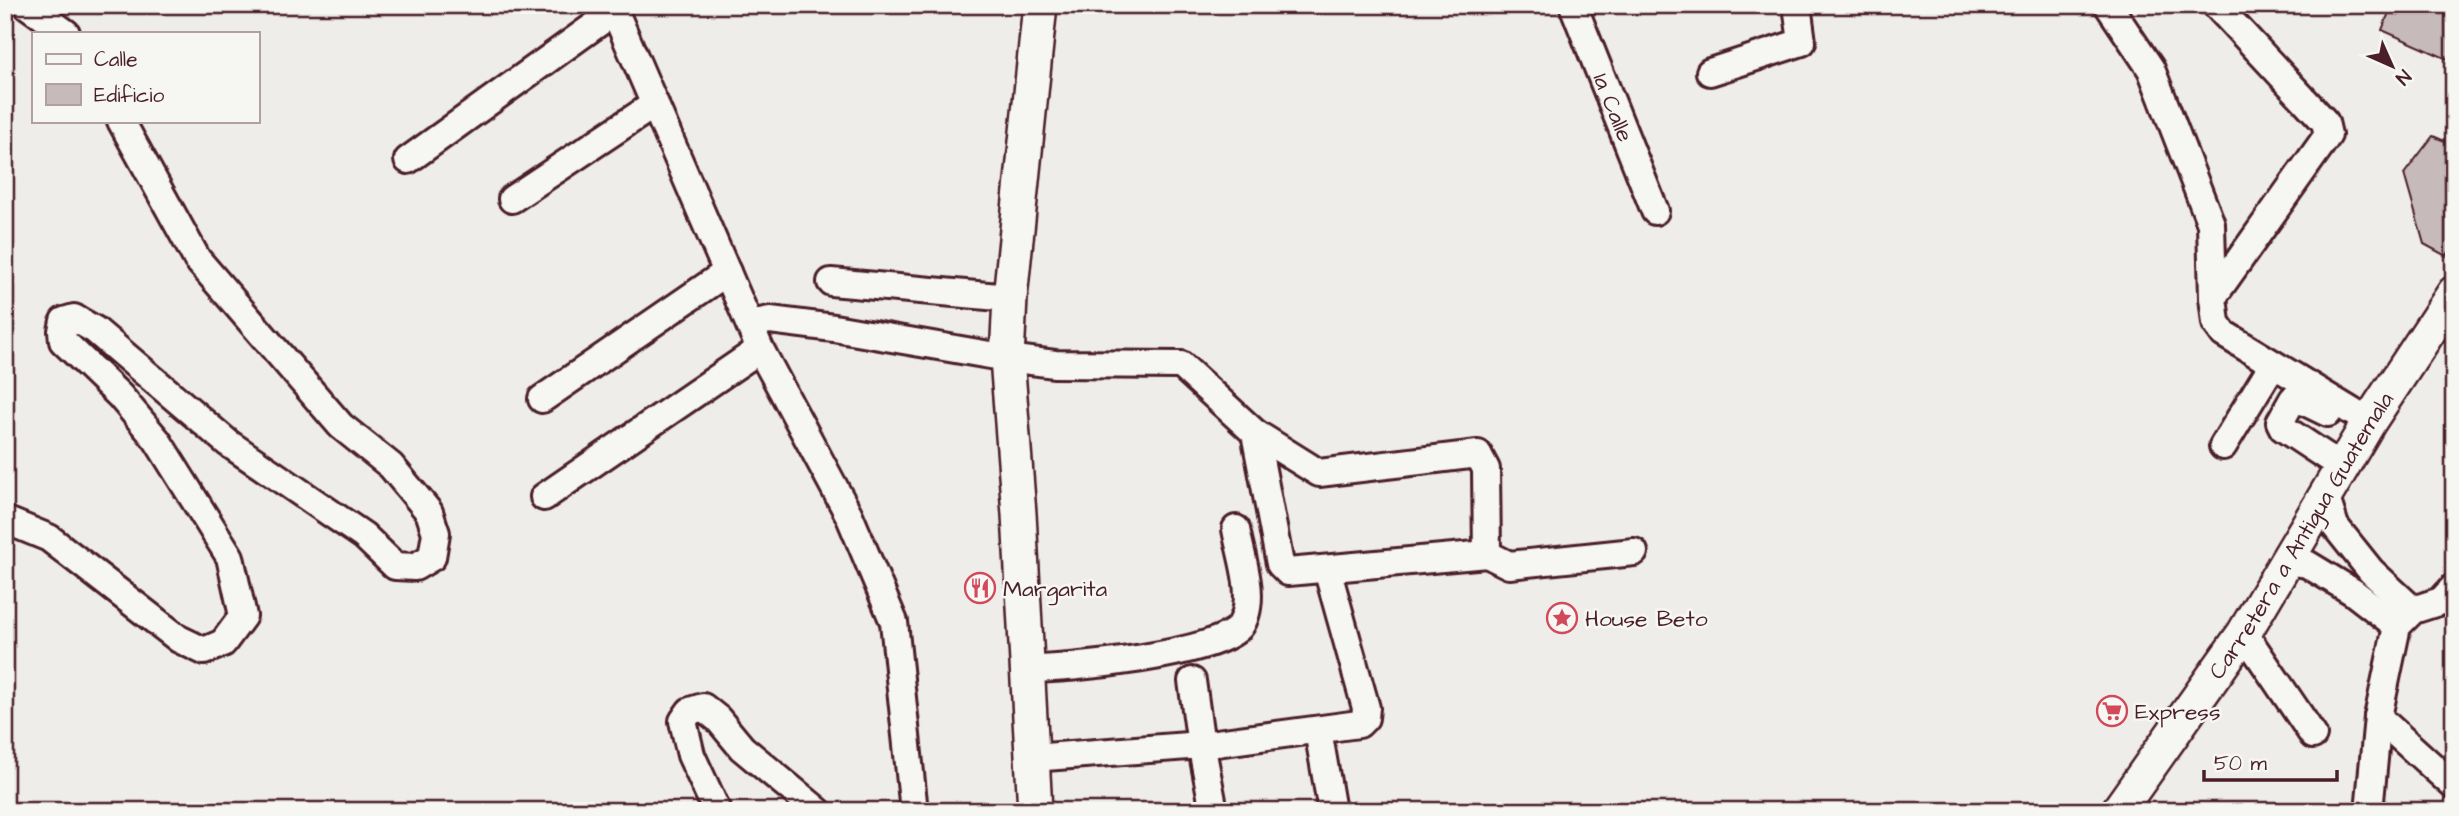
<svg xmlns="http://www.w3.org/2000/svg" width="2459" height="816" viewBox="0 0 2459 816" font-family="'Architects Daughter',sans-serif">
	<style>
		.building { fill: #c6babb; stroke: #4a1f2b; stroke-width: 2 }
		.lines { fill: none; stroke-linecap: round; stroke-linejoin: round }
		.minor-casing { stroke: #4a1f2b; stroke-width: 32 }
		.major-casing { stroke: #4a1f2b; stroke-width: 38 }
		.minor { stroke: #f6f6f2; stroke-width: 26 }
		.major { stroke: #f6f6f2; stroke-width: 33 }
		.labels { text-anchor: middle; stroke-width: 5; stroke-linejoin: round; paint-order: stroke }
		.street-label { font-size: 23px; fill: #4a1f2b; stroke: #f6f6f2 }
		.poi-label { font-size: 23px; fill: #4a1f2b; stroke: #f6f6f2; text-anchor: start }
	</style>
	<rect width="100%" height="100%" fill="#efedea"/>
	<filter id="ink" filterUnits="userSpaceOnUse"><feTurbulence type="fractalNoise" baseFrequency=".0143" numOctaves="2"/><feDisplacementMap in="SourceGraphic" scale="14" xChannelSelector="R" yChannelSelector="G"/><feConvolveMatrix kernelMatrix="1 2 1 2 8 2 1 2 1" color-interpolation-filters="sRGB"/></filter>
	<g filter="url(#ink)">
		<g class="building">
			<path d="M2392,5H2454V62L2382,30Z"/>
			<path d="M2433,136L2454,145V245L2446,256L2424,244L2404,174Z"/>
		</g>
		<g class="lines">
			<g class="minor-casing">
				<g id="minor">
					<path d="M27,5L66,33"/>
					<path d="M612,5L760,349L849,515L894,622L914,811"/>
					<path id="s1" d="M1573,5L1655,211"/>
					<path d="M2108,5L2151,69L2211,224L2213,297L2216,323L2224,334L2369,422"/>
					<path d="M1710,72L1802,42L1797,5"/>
					<path d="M408,160L615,11"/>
					<path d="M512,199L655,104"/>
					<path d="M831,282L1010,298"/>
					<path d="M2213,297L2328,135L2325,122L2216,5"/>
					<path d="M750,324L770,320L834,328L1007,358L1055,364L1181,365L1255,433L1319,473L1478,454L1486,469L1487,554"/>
					<path d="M542,399L727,272"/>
					<path d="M2328,413L2297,398L2293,399L2280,422L2283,428L2342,467"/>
					<path d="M1255,433L1280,564L1288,572L1487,554L1509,565L1634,552"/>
					<path d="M2223,446L2273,364"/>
					<path d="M2325,495L2335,526L2371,571L2413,610"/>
					<path d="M544,497L760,349"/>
					<path d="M5,520L49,538L179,639L204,651L223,643L243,616L230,557L157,440L120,396L63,341L62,331L64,321L74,318L95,330L228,443L364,536L395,566L415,567L432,557L436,533L429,512L391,466L341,426L197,259L121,121"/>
					<path d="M2287,561L2307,564L2353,592L2397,626"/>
					<path d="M2244,633L2313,735"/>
					<path d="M1027,669C1063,670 1224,654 1241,625C1257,598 1241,558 1236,529"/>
					<path d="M1192,681L1200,738L1214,811"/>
					<path d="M2378,717L2454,786"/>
					<path d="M1318,730L1332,811"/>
					<path d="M1032,758L1201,745L1359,724L1365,718L1366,708L1327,569"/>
					<path d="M717,811L691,755L683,721L690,711L703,707L718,719L742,748L818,811"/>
					<path d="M2369,811L2378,717L2397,626L2413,610L2441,601L2454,587"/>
				</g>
			</g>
			<g class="major-casing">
				<g id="major">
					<path d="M1035,811L1019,514L1007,358L1010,298L1040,5"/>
					<path id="s2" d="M2118,811L2244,633L2369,422L2454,293"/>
				</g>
			</g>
			<use href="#minor" class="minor"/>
			<use href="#major" class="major"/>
		</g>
	</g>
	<defs>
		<g id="restaurant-ring" transform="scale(1.575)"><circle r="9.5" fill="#f6f6f2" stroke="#d1495b" stroke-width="1.5"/><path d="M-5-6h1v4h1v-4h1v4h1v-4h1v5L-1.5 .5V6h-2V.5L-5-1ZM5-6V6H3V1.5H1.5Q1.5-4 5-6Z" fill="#d1495b"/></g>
		<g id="sight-ring" transform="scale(1.575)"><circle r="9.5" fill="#f6f6f2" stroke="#d1495b" stroke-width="1.5"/><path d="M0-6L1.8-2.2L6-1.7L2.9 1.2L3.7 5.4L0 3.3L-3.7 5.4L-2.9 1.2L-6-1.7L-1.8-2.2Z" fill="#d1495b"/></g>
		<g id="supermarket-ring" transform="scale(1.575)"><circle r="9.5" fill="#f6f6f2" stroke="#d1495b" stroke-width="1.5"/><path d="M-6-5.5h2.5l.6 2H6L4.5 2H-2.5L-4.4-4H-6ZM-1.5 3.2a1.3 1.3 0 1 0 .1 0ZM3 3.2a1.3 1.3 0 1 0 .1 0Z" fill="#d1495b"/></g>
	</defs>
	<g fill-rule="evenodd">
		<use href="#restaurant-ring" x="980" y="588"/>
		<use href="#sight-ring" x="1562" y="618"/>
		<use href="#supermarket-ring" x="2112" y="711"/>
	</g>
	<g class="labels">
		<g class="street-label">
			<text dy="8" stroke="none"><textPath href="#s1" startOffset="110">1a Calle</textPath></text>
			<text dy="8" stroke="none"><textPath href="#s2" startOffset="331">Carretera a Antigua Guatemala</textPath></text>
		</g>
		<g class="poi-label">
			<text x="1003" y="596">Margarita</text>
			<text x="1585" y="626">House Beto</text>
			<text x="2135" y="719">Express</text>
		</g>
	</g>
	<rect width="2459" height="816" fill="none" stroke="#f6f6f2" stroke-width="28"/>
	<rect x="14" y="14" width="2431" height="788" fill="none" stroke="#4a1f2b" stroke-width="2.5" filter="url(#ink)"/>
	<rect x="32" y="32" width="228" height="91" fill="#f6f6f2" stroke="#b1a0a2" stroke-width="2"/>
	<rect x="46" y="54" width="35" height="10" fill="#f6f6f2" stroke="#b1a0a2" stroke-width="2"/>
	<text x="94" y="66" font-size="21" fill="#4a1f2b">Calle</text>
	<rect x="46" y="84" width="35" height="21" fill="#c6babb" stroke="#b1a0a2" stroke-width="2"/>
	<text x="94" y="102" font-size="21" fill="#4a1f2b">Edificio</text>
	<g transform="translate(2392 66) rotate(135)" stroke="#f6f6f2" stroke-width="5" paint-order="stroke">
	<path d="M0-5L12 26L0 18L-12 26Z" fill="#4a1f2b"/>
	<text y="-10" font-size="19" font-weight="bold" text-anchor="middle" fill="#4a1f2b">N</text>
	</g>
	<path d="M2204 770v10h133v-10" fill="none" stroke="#4a1f2b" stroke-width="3.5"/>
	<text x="2214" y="770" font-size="21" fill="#4a1f2b" stroke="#f6f6f2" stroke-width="5" paint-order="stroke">50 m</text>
</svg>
